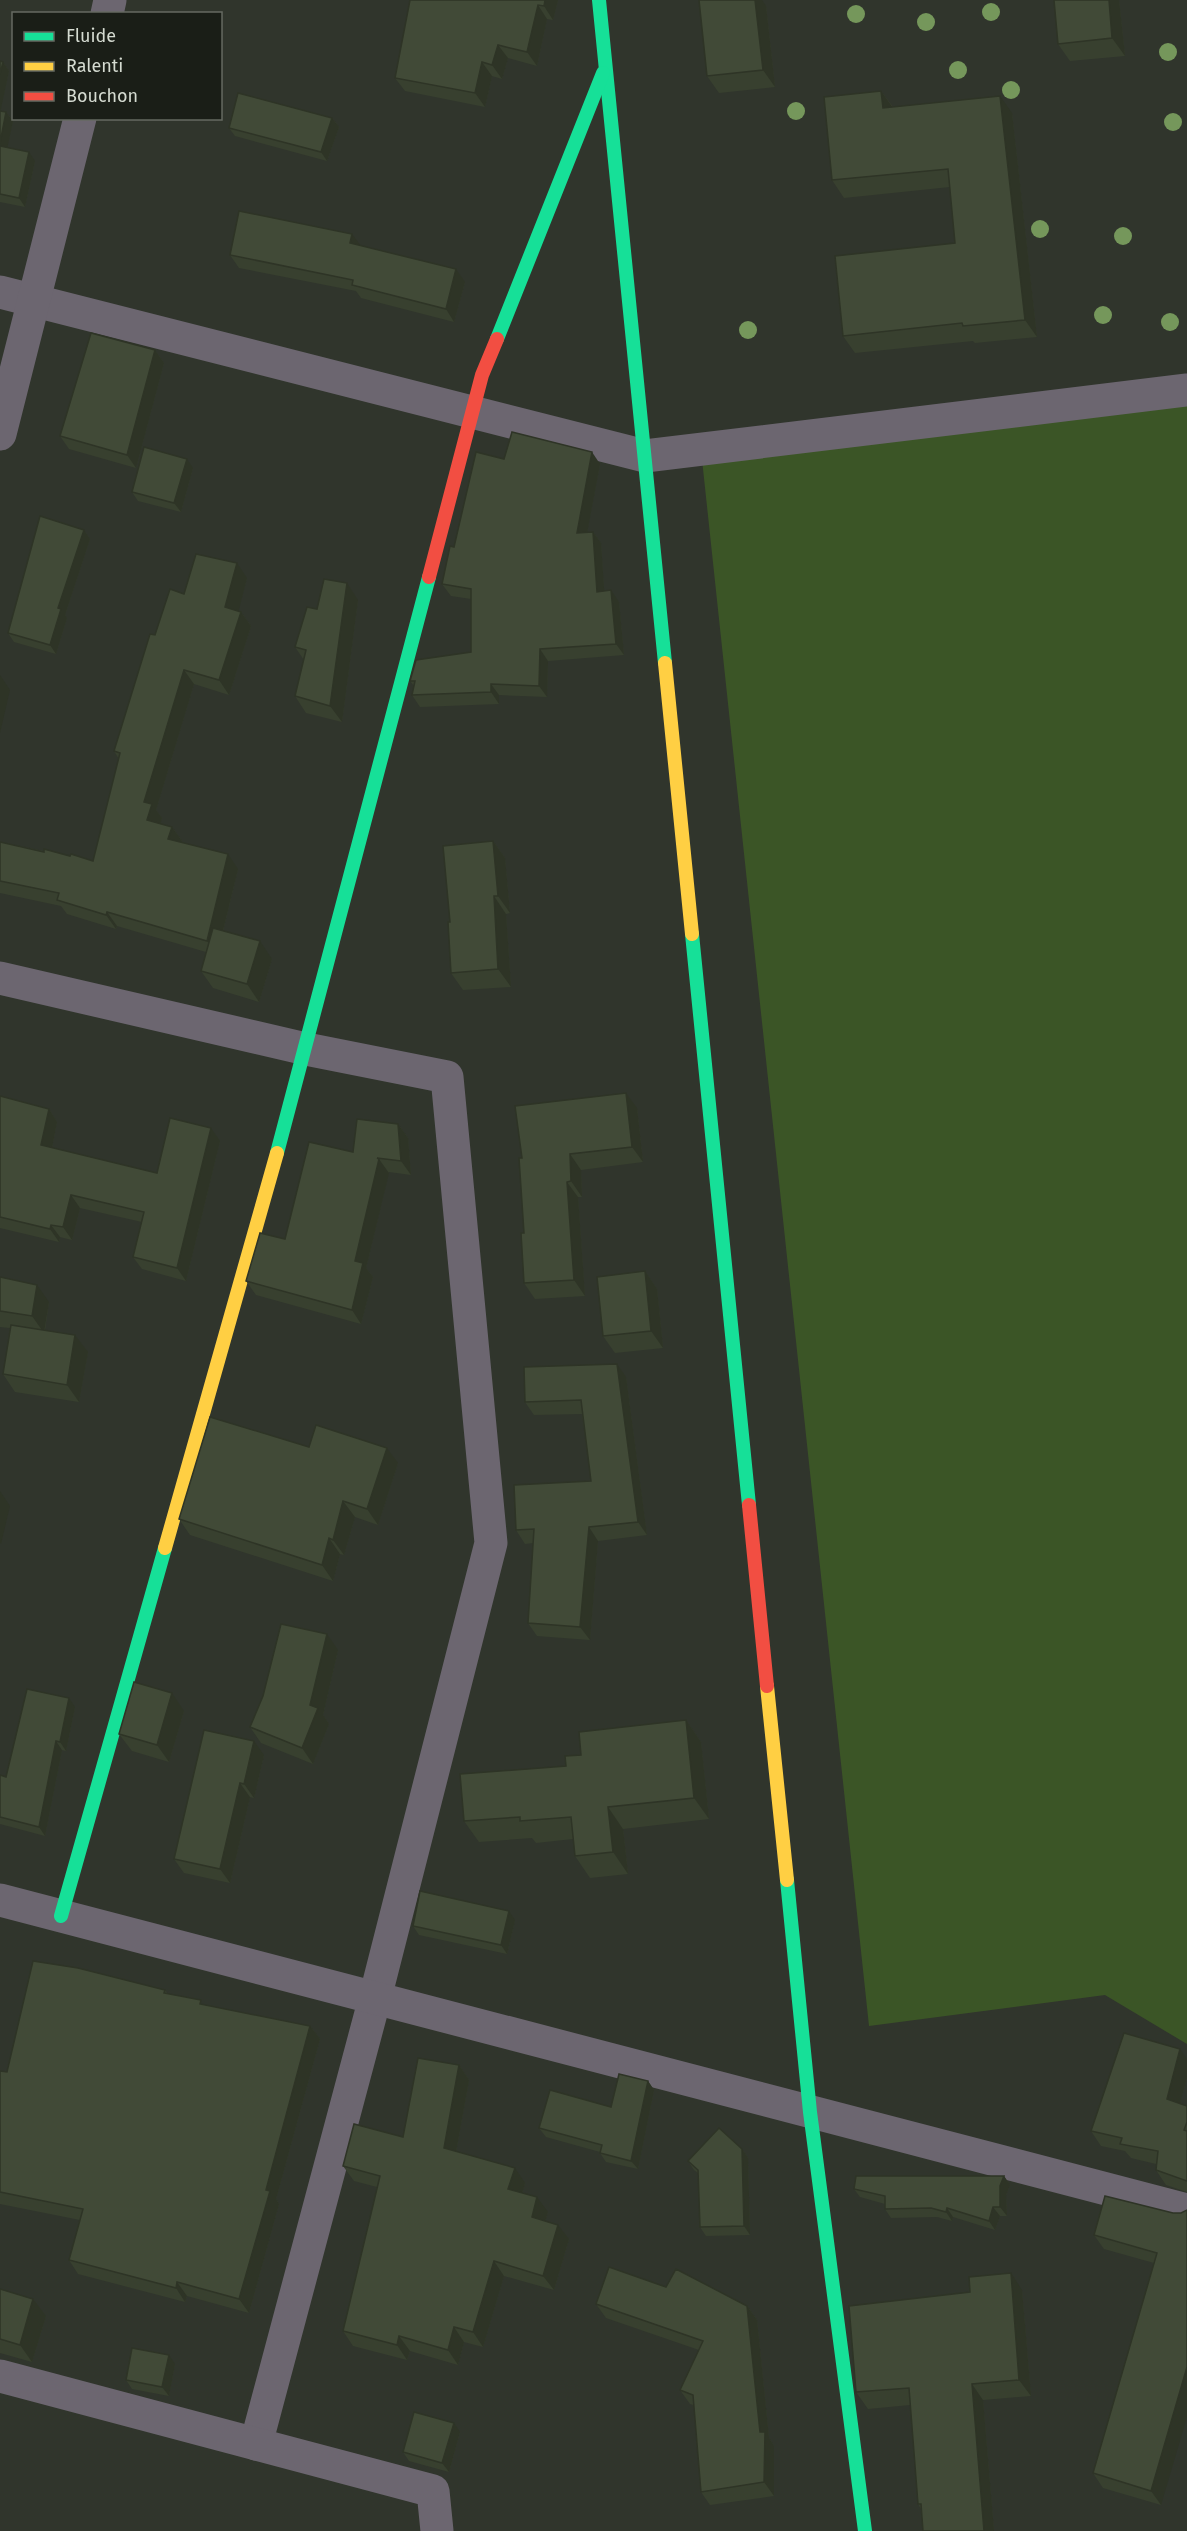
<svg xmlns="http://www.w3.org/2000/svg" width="1187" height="2531" viewBox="0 0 1187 2531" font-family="'Fira Sans',sans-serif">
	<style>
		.green { fill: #3b5526 }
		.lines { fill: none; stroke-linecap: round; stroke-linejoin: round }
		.street { stroke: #6c6670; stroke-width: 33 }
		.fast { stroke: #16e098; stroke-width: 14 }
		.slow { stroke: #ffcf43; stroke-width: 14 }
		.jam { stroke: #f24e42; stroke-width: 14 }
		.tree { fill: #75975b }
		.wall { fill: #38402f }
		.shaded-wall { fill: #2e3426 }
		.building { fill: #414a37; stroke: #2e3426; stroke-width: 1.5 }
	</style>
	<rect width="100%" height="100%" fill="#30352c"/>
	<path class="green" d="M1187,386V2044L1105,1995L869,2026L701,450Z"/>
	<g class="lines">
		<g class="street">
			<path d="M107,14L110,0"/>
			<path d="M0,292L645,456L1187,390"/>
			<path d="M0,434L80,118"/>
			<path d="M0,978L306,1049L447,1077L491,1543L375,1998L256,2444"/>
			<path d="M0,1900L1187,2210"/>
			<path d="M0,2376L433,2491L437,2531"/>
		</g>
		<g class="fast">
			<path d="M599,0L665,663"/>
			<path d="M497,339L603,73"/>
			<path d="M692,934L749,1505"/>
			<path d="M277,1153L429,577"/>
			<path d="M787,1880L810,2112L865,2531"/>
			<path d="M61,1916L165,1548"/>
		</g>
		<g class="slow">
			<path d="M665,663L692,934"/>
			<path d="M165,1548L277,1153"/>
			<path d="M767,1686L787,1880"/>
		</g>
		<g class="jam">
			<path d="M429,577L482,375L497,339"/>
			<path d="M749,1505L767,1686"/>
		</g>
	</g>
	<g class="tree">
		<circle cx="991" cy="12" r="9"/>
		<circle cx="856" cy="14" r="9"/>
		<circle cx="926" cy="22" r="9"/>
		<circle cx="1168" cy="52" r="9"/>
		<circle cx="958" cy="70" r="9"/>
		<circle cx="1011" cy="90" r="9"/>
		<circle cx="796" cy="111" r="9"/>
		<circle cx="1173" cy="122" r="9"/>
		<circle cx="1040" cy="229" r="9"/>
		<circle cx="1123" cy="236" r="9"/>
		<circle cx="1103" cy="315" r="9"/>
		<circle cx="1170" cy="322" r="9"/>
		<circle cx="748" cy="330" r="9"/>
	</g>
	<g class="wall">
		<path d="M410,0H558L553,20L547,19L537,66L508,58L502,79L492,76L485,107L405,91L395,78Z"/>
		<path d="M1054,0H1119L1125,56L1070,61L1058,44Z"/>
		<path d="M766,6L775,87L719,93L707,76Z"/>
		<path d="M0,61L3,62L9,71L0,111L6,112L13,121L7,147L35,161L25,207L0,202Z"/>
		<path d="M881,91L893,107L1012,113L1037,337L975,343L973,341L855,353L843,336L955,243L950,187L844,198L832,180Z"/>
		<path d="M332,118L339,127L327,161L235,136L229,128Z"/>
		<path d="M360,245L465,282L454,322L361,298L356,291L239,268L230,255Z"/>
		<path d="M155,350L164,363L136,468L69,449L60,436Z"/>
		<path d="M504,459L600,464L587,532H593L601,543L604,591L619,602L624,655L548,661L547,697L499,695V704L420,707L412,695L414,686L410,681L471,652V599L451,596L442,584L454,547Z"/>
		<path d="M193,468L181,512L138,501L132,492Z"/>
		<path d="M84,530L90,539L65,615L67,618L56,654L14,642L8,633Z"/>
		<path d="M247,578L238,611L241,612L251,626L229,695L194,684L156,810L162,818L160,824L172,827L182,841L181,843L238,869L223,931L272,959L259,1002L213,988L201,971L206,952L117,926L116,929L67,914L61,906L0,893V842L93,861L119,759L114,751L155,635L184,594Z"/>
		<path d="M358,600L342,722L306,713L295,696L304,660L295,647L317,609Z"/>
		<path d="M493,841L505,858L510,913L506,914L511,987L463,990L451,973L450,922Z"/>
		<path d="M0,1096L49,1109L57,1122L52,1148L157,1173L220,1141L186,1281L142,1269L133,1257L142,1222L80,1208L72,1240L60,1237L59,1242L0,1228Z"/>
		<path d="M637,1108L643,1162L581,1170L582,1197H578L585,1296L535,1299L524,1283V1233L522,1158Z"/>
		<path d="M398,1124L408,1138L411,1175L389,1172L366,1268L373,1277L361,1324L256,1295L246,1281L285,1239L353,1152Z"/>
		<path d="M645,1271L657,1289L663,1348L615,1353L603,1336Z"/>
		<path d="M0,1277L49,1302L45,1330L88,1352L79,1402L15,1392L3,1374L10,1328L0,1327Z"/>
		<path d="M626,1377L647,1535L598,1541L590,1640L537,1636L528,1623L533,1543L525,1544L516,1530L591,1481L582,1414L534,1415L525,1402Z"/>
		<path d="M309,1447L398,1463L378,1525L355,1517L344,1555L340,1554L333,1581L190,1535L179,1519Z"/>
		<path d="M338,1650L323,1715L329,1724L313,1764L261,1743L250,1727Z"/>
		<path d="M75,1707L66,1751L62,1750L45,1836L0,1824V1775L6,1777Z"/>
		<path d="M184,1711L169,1762L132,1751L119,1734Z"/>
		<path d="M686,1720L701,1742L709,1819L623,1829L628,1874L590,1878L575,1856L573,1839L536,1843L532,1838L479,1842L464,1821L566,1766L581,1755Z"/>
		<path d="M264,1755L254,1798L250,1797L230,1883L184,1873L174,1859Z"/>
		<path d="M515,1920L507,1954L419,1935L413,1926Z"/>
		<path d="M165,1990L168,1994L205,2005L310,2026L320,2039L276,2199L279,2204L249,2313L187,2296L185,2302L78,2274L69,2260L80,2220L0,2204V2071L7,2072Z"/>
		<path d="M459,2065L469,2080L456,2152L525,2183L522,2193L548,2212L545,2221L569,2239L554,2290L504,2276L483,2347L464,2342L458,2365L410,2351L407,2360L353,2346L343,2331L377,2187L354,2181L343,2166L403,2137Z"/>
		<path d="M1187,2078L1180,2103L1187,2106V2192L1166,2185L1156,2170V2164L1131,2158L1125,2151L1101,2146L1091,2131Z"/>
		<path d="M648,2081L654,2090L638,2169L606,2162L600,2153V2152L546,2137L539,2128L611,2107Z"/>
		<path d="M742,2149L748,2158L750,2235L706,2236L700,2227L698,2173L694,2170L688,2161Z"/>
		<path d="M1004,2176L1010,2185L1006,2195L1007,2216H1000L995,2230L953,2217L952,2221L937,2217L891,2218L885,2209V2204L860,2197L854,2189Z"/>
		<path d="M1173,2213H1181L1161,2505L1103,2488L1093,2473L1154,2263L1104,2249L1094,2235Z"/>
		<path d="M666,2287L747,2306L757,2320L769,2438L774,2446V2496L710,2505L701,2492L694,2405L690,2404L680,2390L699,2350L606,2318L596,2304Z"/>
		<path d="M0,2289L46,2316L32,2362L0,2353Z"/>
		<path d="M1022,2290L1031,2396L983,2400L994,2531H923L921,2509L918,2504L910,2405L868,2409L856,2392Z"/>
		<path d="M175,2364L169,2396L132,2389L126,2380Z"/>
		<path d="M460,2432L449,2472L409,2461L403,2452Z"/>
	</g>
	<g class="shaded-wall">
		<path d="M545,0H558L553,20L544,6Z"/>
		<path d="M755,0H762L766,6L775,87L763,70Z"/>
		<path d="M1109,0H1119L1125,56L1112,38Z"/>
		<path d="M538,5L547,19L537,66L527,52Z"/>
		<path d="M498,45L508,58L502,79L492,65Z"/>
		<path d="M3,62L9,71L0,113V74Z"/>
		<path d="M482,62L492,76L485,107L475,93Z"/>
		<path d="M881,91L893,108H883Z"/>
		<path d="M1000,96L1012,113L1037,337L1025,320Z"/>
		<path d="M6,112L13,121L6,154L0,146V143Z"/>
		<path d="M332,118L339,127L327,161L321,152Z"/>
		<path d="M29,152L35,161L25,207L19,198Z"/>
		<path d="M352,234L361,246L350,243Z"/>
		<path d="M456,269L465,282L454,322L446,309Z"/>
		<path d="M155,350L164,363L136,468L127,455Z"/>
		<path d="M592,452L600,464L585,544L577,533Z"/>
		<path d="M187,459L193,468L181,512L174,503Z"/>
		<path d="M84,530L90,539L65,615L67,618L56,654L50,645L58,608Z"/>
		<path d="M593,532L601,543L605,603L597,592Z"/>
		<path d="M237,563L247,578L236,621L225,607Z"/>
		<path d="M347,583L358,600L342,722L330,706Z"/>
		<path d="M611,590L619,602L624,655L616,644Z"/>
		<path d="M241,612L251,626L229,695L219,680Z"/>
		<path d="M540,649L548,661L547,697L539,686Z"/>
		<path d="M184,670L194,684L156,810L162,818L157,835L147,820L144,802Z"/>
		<path d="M0,675L10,690L0,733Z"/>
		<path d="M491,684L499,695V704L491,692Z"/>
		<path d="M172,827L182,841L178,854L168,839Z"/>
		<path d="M493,841L505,858L510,913L498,896Z"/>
		<path d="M228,854L238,869L217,955L207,941Z"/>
		<path d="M494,896L506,914L511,987L498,969Z"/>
		<path d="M107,912L117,926L116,929L106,915Z"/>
		<path d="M260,941L272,959L259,1002L247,984Z"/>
		<path d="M626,1093L637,1108L643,1162L632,1147Z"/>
		<path d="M49,1109L57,1122L50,1158L41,1145Z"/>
		<path d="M398,1124L408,1138L411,1175L401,1161Z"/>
		<path d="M211,1128L220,1141L186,1281L177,1268Z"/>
		<path d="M570,1154L581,1170L582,1197L571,1181Z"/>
		<path d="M379,1159L389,1173L366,1268L373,1277L361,1324L352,1310L355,1261Z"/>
		<path d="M567,1182L578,1197L585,1296L574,1280Z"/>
		<path d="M71,1195L80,1208L72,1240L63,1227Z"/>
		<path d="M51,1225L60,1237L59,1242L50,1229Z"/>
		<path d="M645,1271L657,1289L663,1348L651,1331Z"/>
		<path d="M37,1285L49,1302L44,1333L32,1316Z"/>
		<path d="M75,1335L88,1352L79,1402L67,1385Z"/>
		<path d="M617,1364L626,1377L647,1535L638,1522Z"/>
		<path d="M387,1448L398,1463L378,1525L367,1509Z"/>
		<path d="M0,1491L10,1506L1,1544L0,1543Z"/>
		<path d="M343,1501L355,1517L344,1555L333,1540Z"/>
		<path d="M589,1527L598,1541L590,1640L580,1627Z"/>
		<path d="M329,1538L340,1554L333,1581L322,1565Z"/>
		<path d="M327,1634L338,1650L323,1715L329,1724L313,1764L302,1748L310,1705Z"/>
		<path d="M172,1693L184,1711L169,1762L157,1745Z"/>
		<path d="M69,1698L75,1707L66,1751L60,1742Z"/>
		<path d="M686,1720L701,1742L709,1819L694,1798Z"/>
		<path d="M56,1741L62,1750L45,1836L39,1827Z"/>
		<path d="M254,1741L264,1755L254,1798L244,1784Z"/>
		<path d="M240,1783L250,1797L230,1883L220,1869Z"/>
		<path d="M608,1807L623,1829L628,1874L613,1852Z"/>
		<path d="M509,1911L515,1920L507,1954L501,1945Z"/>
		<path d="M310,2026L320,2039L276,2199L279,2204L249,2313L239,2299L266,2190Z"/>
		<path d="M1180,2049L1187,2059V2078L1177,2114L1167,2099Z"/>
		<path d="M459,2065L469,2080L454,2163L444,2148Z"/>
		<path d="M648,2081L654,2090L638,2169L631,2161Z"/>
		<path d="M742,2149L748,2158L750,2235L744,2226Z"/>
		<path d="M515,2168L525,2183L519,2204L508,2189Z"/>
		<path d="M1004,2176L1010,2185L1006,2195L1007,2216L1000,2207V2186Z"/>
		<path d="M537,2197L548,2212L542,2231L532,2217Z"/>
		<path d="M993,2207L1000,2216L995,2230L989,2221Z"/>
		<path d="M947,2208L953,2217L952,2221L946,2212Z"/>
		<path d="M558,2225L569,2239L554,2290L543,2276Z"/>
		<path d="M494,2261L504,2276L483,2347L473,2332Z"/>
		<path d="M1011,2273L1022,2290L1031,2396L1019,2380Z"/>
		<path d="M177,2282L187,2296L185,2302L176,2288Z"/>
		<path d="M33,2299L46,2316L32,2362L20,2345Z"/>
		<path d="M747,2306L757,2320L769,2438L774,2446V2496L764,2482Z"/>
		<path d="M454,2327L464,2342L458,2365L448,2350Z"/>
		<path d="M399,2336L410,2351L407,2360L397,2345Z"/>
		<path d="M169,2355L175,2364L169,2396L162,2387Z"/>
		<path d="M1187,2367V2417L1161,2505L1151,2491Z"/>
		<path d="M972,2384L983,2400L994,2531H984Z"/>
		<path d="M454,2423L460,2432L449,2472L442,2463Z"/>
	</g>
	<g class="building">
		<path d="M410,0H545L544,6L538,5L527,52L498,45L492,65L482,62L475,93L395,78Z"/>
		<path d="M699,0H755L763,70L707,76Z"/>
		<path d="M1054,0H1109L1112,38L1058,44Z"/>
		<path d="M0,61L3,62L0,74Z"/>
		<path d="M881,91L883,108L1000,96L1025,320L963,326L962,323L843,336L835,256L955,243L948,169L832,180L824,97Z"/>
		<path d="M238,93L332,118L321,152L229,128Z"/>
		<path d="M0,111L6,112L0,143Z"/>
		<path d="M0,146L29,152L19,198L0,194Z"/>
		<path d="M239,211L352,234L350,243L456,269L446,309L352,285L353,280L230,255Z"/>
		<path d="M91,333L155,350L127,455L60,436Z"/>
		<path d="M512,432L592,452L577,533L593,532L597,592L611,590L616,644L540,649L539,686L491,684V692L412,695L415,681H410L416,660L471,652V589L442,584L450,546L454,547L476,452L504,459Z"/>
		<path d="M144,447L187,459L174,503L132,492Z"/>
		<path d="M40,516L84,530L58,608L61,609L50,645L8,633Z"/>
		<path d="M196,554L237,563L225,607L241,612L219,680L184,670L144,802L152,804L147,820L172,827L168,839L228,854L207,941L107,912L106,915L57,900L59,893L0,881V842L44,852V849L70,856L71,854L93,861L120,753L114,751L150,634L155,635L170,589L184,594Z"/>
		<path d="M324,579L347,583L330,706L295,696L306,650L295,647L307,607L317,609Z"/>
		<path d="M493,841L498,896H494L498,969L451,973L448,922H450L443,846Z"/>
		<path d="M213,928L260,941L247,984L201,971Z"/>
		<path d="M626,1093L632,1147L570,1154L571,1181L567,1182L574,1280L524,1283L521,1233H524L519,1158H522L515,1106Z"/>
		<path d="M0,1096L49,1109L41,1145L157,1173L170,1118L211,1128L177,1268L133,1257L144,1212L71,1195L63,1227L51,1225L50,1229L0,1217Z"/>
		<path d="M357,1119L398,1124L401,1161L377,1158L379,1159L355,1261L363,1263L352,1310L246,1281L260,1233L285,1239L309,1142L353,1152Z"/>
		<path d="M645,1271L651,1331L603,1336L597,1277Z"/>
		<path d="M0,1277L37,1285L32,1316L0,1311Z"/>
		<path d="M11,1325L75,1335L67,1385L3,1374Z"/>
		<path d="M617,1364L638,1522L589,1527L580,1627L528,1623L534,1529L516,1530L514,1485L591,1481L581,1400L525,1402L524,1367Z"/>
		<path d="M210,1417L309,1447L316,1425L387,1448L367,1509L343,1501L333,1540L329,1538L322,1565L179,1519Z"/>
		<path d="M281,1624L327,1634L310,1705L318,1708L302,1748L250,1727L263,1696Z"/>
		<path d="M134,1682L172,1693L157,1745L119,1734Z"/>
		<path d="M27,1689L69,1698L60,1742L56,1741L39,1827L0,1817V1775L6,1777Z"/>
		<path d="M686,1720L694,1798L608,1807L613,1852L575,1856L571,1817L520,1821V1817L464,1821L460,1774L566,1766L565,1756L581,1755L579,1732Z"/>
		<path d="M204,1730L254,1741L244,1784L240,1783L220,1869L174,1859Z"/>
		<path d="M420,1891L509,1911L501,1945L413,1926Z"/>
		<path d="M33,1961L78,1968L165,1990L164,1993L201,2000L200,2004L310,2026L266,2190L270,2191L239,2299L177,2282L176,2288L69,2260L83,2209L0,2192V2071L7,2072Z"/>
		<path d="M1124,2033L1180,2049L1167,2099L1187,2106V2122L1184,2130L1187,2131V2181L1156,2170L1158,2151L1120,2144L1122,2138L1091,2131Z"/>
		<path d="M418,2058L459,2065L444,2148L515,2168L508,2189L537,2197L532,2217L558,2225L543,2276L494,2261L473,2332L454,2327L448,2350L399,2336L397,2345L343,2331L380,2176L343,2166L354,2124L403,2137Z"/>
		<path d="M619,2074L648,2081L631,2161L600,2153L602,2145L539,2128L550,2090L611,2107Z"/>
		<path d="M719,2128L742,2149L744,2226L700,2227L698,2170L688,2161Z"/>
		<path d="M856,2176H1004L1000,2186V2207H993L989,2221L947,2208L946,2212L931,2208L885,2209V2196L854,2189Z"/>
		<path d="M1105,2196L1173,2213H1181L1187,2210V2367L1151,2491L1093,2473L1157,2253L1094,2235Z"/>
		<path d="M609,2267L666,2287L676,2269L747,2306L760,2432H765L764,2482L701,2492L693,2395L680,2390L703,2341L596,2304Z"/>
		<path d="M1011,2273L1019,2380L972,2384L984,2531H923L921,2504H918L909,2388L856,2392L849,2306L970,2292L969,2277Z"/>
		<path d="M0,2289L33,2299L20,2345L0,2339Z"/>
		<path d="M132,2348L169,2355L162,2387L126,2380Z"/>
		<path d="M414,2412L454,2423L442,2463L403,2452Z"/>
	</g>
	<rect x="12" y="12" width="210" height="108" fill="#1a1e17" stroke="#656a61" stroke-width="1.5"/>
	<rect x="24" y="32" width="30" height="9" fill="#16e098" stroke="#656a61" stroke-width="1.5"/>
	<text x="66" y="42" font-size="18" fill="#d5dbd1">Fluide</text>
	<rect x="24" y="62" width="30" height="9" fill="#ffcf43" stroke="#656a61" stroke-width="1.5"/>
	<text x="66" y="72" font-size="18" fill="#d5dbd1">Ralenti</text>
	<rect x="24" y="92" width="30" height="9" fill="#f24e42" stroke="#656a61" stroke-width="1.5"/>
	<text x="66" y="102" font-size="18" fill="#d5dbd1">Bouchon</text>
</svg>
